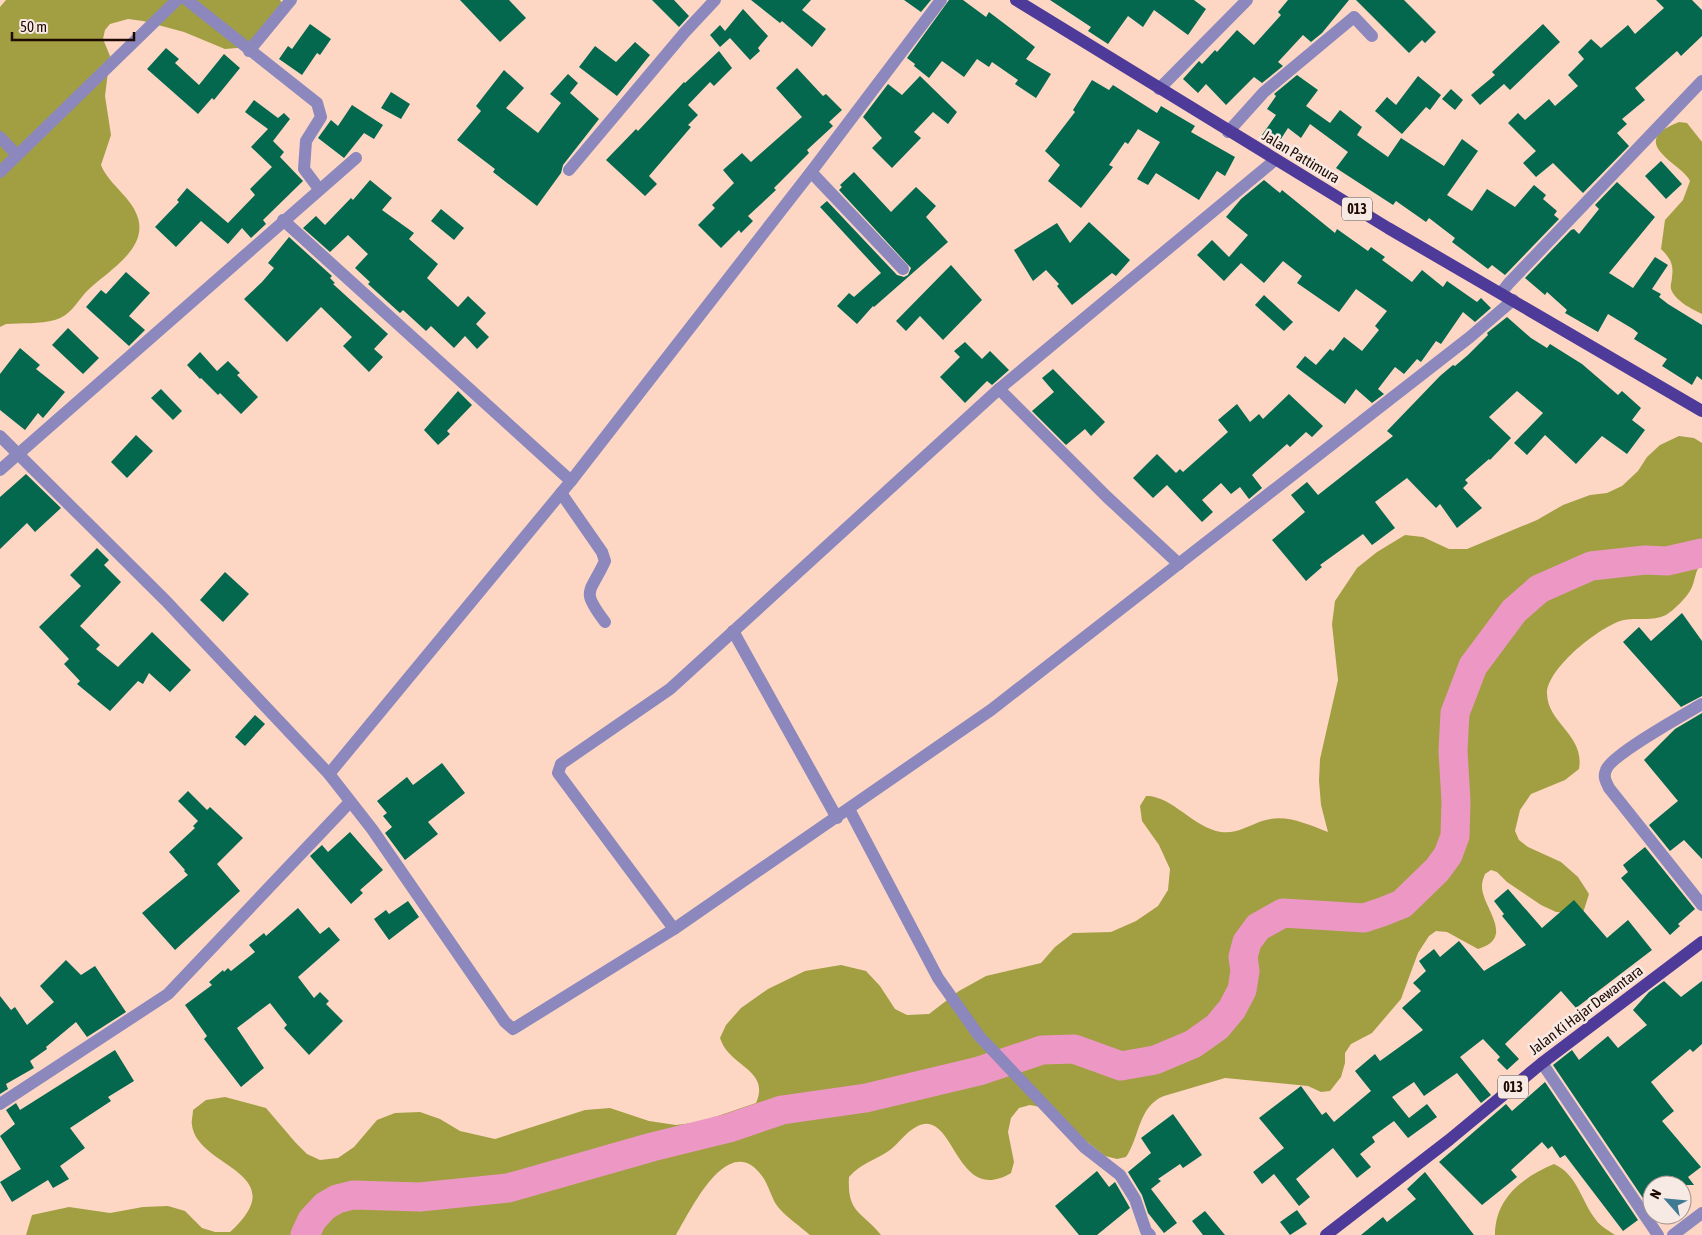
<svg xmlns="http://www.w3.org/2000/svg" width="1702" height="1235" viewBox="0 0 1702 1235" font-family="'Asap Condensed',sans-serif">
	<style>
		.forest { fill: #a29f42 }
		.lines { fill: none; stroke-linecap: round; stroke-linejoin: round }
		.river { stroke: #ed98c4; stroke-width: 29 }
		.building { fill: #04684e }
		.minor { stroke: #8c88bd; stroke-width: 12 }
		.major { stroke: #4d3a99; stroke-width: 12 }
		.labels { text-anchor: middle; stroke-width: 5; stroke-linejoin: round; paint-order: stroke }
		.shield { fill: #f7eae4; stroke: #604d46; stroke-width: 1 }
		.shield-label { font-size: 14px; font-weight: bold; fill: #1f0a02 }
		.street-label { font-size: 15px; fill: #1f0a02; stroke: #f7eae4 }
	</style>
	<rect width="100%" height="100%" fill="#fdd7c4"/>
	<g class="forest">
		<path d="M6,0H280L285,7L257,42L237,48L225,49L184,32L143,21L128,19L110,24L105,30L103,39L110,56L105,96L111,135L101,165C109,185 132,197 138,218C148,251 103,274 86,292C76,303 70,316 55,320C40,324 22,323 6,324L0,327V7Z"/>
		<path d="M1679,122L1687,123L1702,142V314C1692,309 1675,301 1671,289C1670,285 1672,281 1672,277C1674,264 1670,258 1661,249L1665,220L1683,200L1690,181C1683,164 1624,143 1679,122Z"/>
		<path d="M1679,436L1694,438L1702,443V563C1694,571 1696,581 1690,591C1686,598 1674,610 1666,615C1652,622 1638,617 1624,620C1601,625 1546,669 1547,694C1548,724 1585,735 1579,769L1565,780L1531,794L1520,810L1515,831L1519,840L1528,847L1561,862L1578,877L1589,894L1583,913L1556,912L1541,905L1507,882L1497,872L1491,870L1485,874C1484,877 1482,881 1482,885C1481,907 1517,937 1478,949L1447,932L1436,931L1429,936L1418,953L1401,999L1372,1033L1351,1044L1345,1053V1063L1341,1077L1330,1091L1321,1092L1308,1086L1225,1078L1164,1096C1138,1106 1140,1137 1126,1157L1117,1159L1105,1156L1045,1108L1030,1105L1019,1108L1011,1118L1008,1132L1014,1162L1011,1173C954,1207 955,1105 916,1127C906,1132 899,1143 890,1150C876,1160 861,1163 849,1177C847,1214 862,1211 881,1235H810C800,1226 787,1218 778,1207C771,1198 769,1185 762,1176C728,1129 690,1212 676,1235H26L32,1215L69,1207L110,1213L143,1207L168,1206L185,1211L202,1228L215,1232H230C296,1172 197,1168 192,1125C191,1121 193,1115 193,1110L206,1100L225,1097L266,1108L295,1142L307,1154L320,1160L338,1158L354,1147L377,1120L395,1113L420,1112L440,1119L460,1131L495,1139L585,1110L610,1108L649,1121L676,1125L700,1122L756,1103C768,1076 743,1069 728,1052C724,1048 722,1043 720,1038L726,1025L741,1008L768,989L805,971L841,965L866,971L880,986L895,1009L907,1015L929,1014L959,991L986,976L1041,963L1055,947L1073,933L1111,932L1136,921L1158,906L1168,890L1170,869L1159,845L1142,821L1140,806L1146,796C1171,795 1194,828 1221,832C1236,834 1248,826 1262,821C1285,813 1307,824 1328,832L1321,805L1319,781L1320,759L1338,680L1332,624L1335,601L1357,568L1377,552L1405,535L1423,537L1449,549H1467L1537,520L1563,505L1590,495L1607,493L1622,486L1638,471L1647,457L1660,445Z"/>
		<path d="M1554,1164C1578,1175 1581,1201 1596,1220C1600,1226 1609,1231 1615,1235H1495C1495,1198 1523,1177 1554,1164Z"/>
	</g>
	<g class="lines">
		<path class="river" d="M305,1235L312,1220L325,1206L337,1199L353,1195L420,1197L508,1188L652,1147L729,1128L782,1110L866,1098L979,1071L1042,1050L1074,1049L1121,1066L1155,1060L1193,1044L1217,1027L1232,1009L1242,990L1245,971L1243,957L1247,942L1258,927L1283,913L1364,918L1382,912L1402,904L1437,870L1448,855L1455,836L1456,801L1453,751L1455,713L1473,666L1514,611L1539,589L1591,566L1645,560L1667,561L1702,553"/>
	</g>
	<g class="building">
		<path d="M460,0H509L526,18L500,42Z"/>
		<path d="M652,0H674L689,16L679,27Z"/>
		<path d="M751,0H811L802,10L826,29L812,47L782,21L780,23Z"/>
		<path d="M904,0H931L921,12Z"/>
		<path d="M949,0H963L986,17L989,12L1035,47L1026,59L1051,74L1036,98L1015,84L1018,80L992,62L989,67L977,59L964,77L942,61L929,78L914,66L915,64L907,58Z"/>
		<path d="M1050,0H1194L1206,9L1188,35L1154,10L1143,27L1128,16L1108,44L1088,31L1091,27Z"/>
		<path d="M1288,0H1349L1322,33L1311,42L1303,35L1278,62L1283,66L1262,83L1254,77L1226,105L1206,84L1198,93L1183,79L1199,61L1202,64L1215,50L1217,52L1237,30L1254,45L1281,15L1278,12Z"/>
		<path d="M1356,0H1404L1436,32L1425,43L1422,40L1409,53Z"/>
		<path d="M1656,0H1692L1702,10V36L1681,56L1677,51L1635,88L1645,100L1622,119L1627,124L1617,133L1629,146L1583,193L1553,163L1536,177L1523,163L1536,151L1508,123L1518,113L1525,120L1549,99L1555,106L1578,86L1568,75L1584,59L1578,52L1591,39L1601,48L1628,25L1635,34L1664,8Z"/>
		<path d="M743,9L768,36L758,48L760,51L750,60L730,38L720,47L710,35L720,25L725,31Z"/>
		<path d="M310,24L331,39L320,55L317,53L302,75L279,59L288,46L292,49Z"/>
		<path d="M1543,24L1560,42L1510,90L1504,84L1480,105L1471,95L1495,75L1492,72Z"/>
		<path d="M635,42L650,55L617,96L579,67L595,46L616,62Z"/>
		<path d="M166,48L179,59L175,63L199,85L224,54L240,68L214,100L212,98L198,114L147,69Z"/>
		<path d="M719,51L732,68L714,86L710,82L688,105L698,115L688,125L691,127L649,176L657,184L645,196L606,160L636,129L638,131L684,82L685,83Z"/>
		<path d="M797,68L823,96L826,94L842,110L829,122L833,126L807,150L809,153L774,188L776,190L748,216L753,221L741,233L739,230L721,248L698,225L715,208L712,205L734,183L723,170L742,153L751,162L802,117L776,88Z"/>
		<path d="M504,70L524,88L506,108L538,133L561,103L550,94L568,74L578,83L570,93L599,119L563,165L561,173L537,206L493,172L495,169L457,140L481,111L476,106Z"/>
		<path d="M1297,75L1318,90L1306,106L1330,123L1340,110L1362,127L1357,135L1388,157L1401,138L1444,166L1462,139L1478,151L1447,195L1472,211L1487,189L1515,207L1534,185L1546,195L1543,199L1557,211L1554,215L1559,219L1505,275L1492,265L1488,269L1452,242L1455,238L1429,218L1426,222L1396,201L1393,205L1336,168L1348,152L1310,124L1301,138L1288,128L1277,145L1262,135L1276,115L1267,109L1276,96L1274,94Z"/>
		<path d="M920,76L957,112L948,124L933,112L914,132L921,138L892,168L872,148L882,138L863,117L888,84L902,95Z"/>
		<path d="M1418,76L1441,95L1430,110L1426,107L1402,134L1375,111L1387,97L1396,105Z"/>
		<path d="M1092,80L1109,90L1113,85L1157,113L1161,106L1195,126L1191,132L1235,157L1225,176L1217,171L1199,200L1156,173L1148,185L1137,179L1160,142L1138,129L1128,144L1125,142L1109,165L1113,167L1081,208L1048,181L1060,165L1045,151L1075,112L1073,110Z"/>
		<path d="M1451,89L1463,100L1455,110L1442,99Z"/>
		<path d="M391,92L410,104L401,119L381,108Z"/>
		<path d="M254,100L278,118L284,113L290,119L273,141L284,152L280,157L303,181L263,220L266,224L251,238L242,228L228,244L201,221L176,247L155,227L179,202L177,200L187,188L228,223L255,195L250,189L272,167L251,147L268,129L245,112Z"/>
		<path d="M352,105L383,125L374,139L364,133L344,158L318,138L331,120L338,126Z"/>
		<path d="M1661,161L1682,184L1666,199L1645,176Z"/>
		<path d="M854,172L891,212L916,187L936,206L926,217L948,242L874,307L873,306L857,324L837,306L849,293L854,297L881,273L820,207L827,201L897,275L904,277L908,275L911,268L839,190L842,187L840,185Z"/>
		<path d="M370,180L392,198L382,210L414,233L409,239L438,264L427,278L458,307L468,296L486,313L476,324L489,337L477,349L465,336L454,348L431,326L426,331L403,310L400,313L368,284L370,282L355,268L368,254L348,235L330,252L303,228L316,216L325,225L351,198L353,200Z"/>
		<path d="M1264,180L1280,193L1282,190L1335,233L1337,229L1368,251L1371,247L1385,257L1382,260L1412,282L1422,270L1443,287L1447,281L1477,302L1481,298L1491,308L1475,322L1463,312L1441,344L1436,341L1421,362L1417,359L1404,374L1395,367L1378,389L1384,394L1372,403L1356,389L1345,404L1296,367L1305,356L1316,365L1330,349L1333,351L1344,337L1362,351L1379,330L1375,326L1387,311L1356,289L1339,312L1297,283L1302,276L1283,261L1264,283L1241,263L1224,281L1197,255L1212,240L1229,257L1248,235L1226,217L1241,199Z"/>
		<path d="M1617,182L1655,217L1609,273L1633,288L1655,257L1668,265L1652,289L1661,294L1659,297L1668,304L1702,325V380L1697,376L1692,385L1662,366L1667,359L1634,339L1638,333L1633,329L1608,314L1598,332L1565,313L1567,310L1547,292L1545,295L1525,278L1571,230L1574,229L1579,234L1599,209L1595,205Z"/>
		<path d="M441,209L464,228L454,240L431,221Z"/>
		<path d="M1089,222L1130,260L1116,276L1112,273L1072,305L1057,286L1059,284L1046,270L1033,281L1014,250L1057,223L1070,243Z"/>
		<path d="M289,237L332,276L330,278L335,283L333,284L388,334L374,349L383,357L369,372L343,346L352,337L321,307L287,342L244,299L262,282L274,268L268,263Z"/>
		<path d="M951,265L982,300L943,340L920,316L906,331L896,321Z"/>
		<path d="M126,272L150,293L129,316L145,330L129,346L86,307L101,290L106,294Z"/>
		<path d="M1264,295L1293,322L1284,331L1255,305Z"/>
		<path d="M1507,317L1531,338L1547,348L1550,344L1582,364L1618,395L1622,391L1641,408L1632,420L1645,430L1627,454L1602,436L1576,464L1545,435L1527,455L1514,443L1543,413L1517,391L1489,417L1511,438L1490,460L1489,459L1465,480L1468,483L1463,488L1482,508L1457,528L1440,504L1436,508L1407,478L1375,502L1395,528L1372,545L1363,534L1320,565L1322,567L1306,581L1272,540L1305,512L1291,495L1307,482L1318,495L1393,436L1387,431L1440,376L1453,365L1455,366L1468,355L1488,335L1487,333Z"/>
		<path d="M68,328L99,358L83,374L52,345Z"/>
		<path d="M965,342L982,359L990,351L1009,370L992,385L987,381L965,403L940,377L960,357L954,351Z"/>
		<path d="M20,348L40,365L36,369L65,392L43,418L38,413L25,430L0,410V374Z"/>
		<path d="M200,352L217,371L228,361L240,373L237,375L258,397L241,414L220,393L218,395L201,378L200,379L187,365Z"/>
		<path d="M1053,369L1105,422L1091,436L1085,429L1066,445L1032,411L1054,392L1042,378Z"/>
		<path d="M161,389L182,411L173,420L151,398Z"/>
		<path d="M458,391L472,405L447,431L450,434L438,445L424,430Z"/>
		<path d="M1289,394L1323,426L1312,437L1306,432L1290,447L1287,444L1255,472L1252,475L1262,488L1249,499L1240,487L1231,494L1221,483L1202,500L1213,512L1202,522L1167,485L1153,498L1133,478L1157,454L1176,473L1180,469L1183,472L1228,432L1218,420L1237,404L1250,422L1259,414L1263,419Z"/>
		<path d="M136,435L153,451L127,478L111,462Z"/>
		<path d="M26,474L61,508L35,532L27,523L0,549V497Z"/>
		<path d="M97,548L109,560L104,565L121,582L80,626L100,645L96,649L118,667L152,632L191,670L170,692L149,673L143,684L138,681L110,711L77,684L80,681L64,664L69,659L39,627L81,586L70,575Z"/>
		<path d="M225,572L249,594L223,622L200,600Z"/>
		<path d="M1682,613L1702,641V696L1681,707L1623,642L1639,627L1651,641Z"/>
		<path d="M1702,713V859L1684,840L1670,851L1649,825L1678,801L1644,760L1675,729Z"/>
		<path d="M255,715L265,724L245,746L235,737Z"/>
		<path d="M442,763L465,793L428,822L438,834L405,860L385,833L392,827L383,816L387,813L377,801L407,777L413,785Z"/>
		<path d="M188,791L207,810L210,807L243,838L217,864L240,891L175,950L142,913L188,875L184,871L185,870L169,852L195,828L193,826L198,821L178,801Z"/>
		<path d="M350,832L383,870L360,890L363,893L351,904L310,856L322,845L328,852Z"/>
		<path d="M1645,847L1695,909L1678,924L1680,926L1670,935L1621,878L1628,872L1623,865Z"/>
		<path d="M1508,889L1542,928L1574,900L1607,938L1628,920L1652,950L1576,1008L1561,991L1505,1044L1519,1059L1507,1070L1497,1060L1500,1057L1483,1039L1460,1057L1491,1095L1481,1103L1457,1073L1424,1096L1414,1082L1392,1097L1409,1118L1427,1104L1437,1117L1408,1138L1394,1121L1372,1137L1375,1142L1360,1154L1371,1167L1357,1178L1333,1148L1296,1179L1310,1197L1299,1206L1274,1174L1262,1184L1253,1172L1284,1148L1259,1118L1301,1086L1322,1115L1326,1112L1334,1122L1371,1091L1355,1071L1375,1054L1380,1061L1423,1030L1402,1008L1421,991L1413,983L1426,971L1419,961L1434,949L1440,957L1459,941L1484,971L1526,945L1502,916L1504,914L1494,901Z"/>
		<path d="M408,901L419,917L389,940L374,919L386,910L389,914Z"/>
		<path d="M298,908L320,934L329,927L340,940L298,977L314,998L320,992L329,1001L326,1004L343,1021L309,1055L284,1028L287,1025L270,1003L237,1028L264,1068L241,1087L204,1039L207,1036L185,1005L212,985L209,982L223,970L224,972L228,968L231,971L255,952L249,945L264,933L266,936Z"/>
		<path d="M66,960L81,975L95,966L126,1012L87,1037L76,1022L46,1047L47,1049L30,1061L34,1068L6,1084L8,1089L0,1094V996L11,1010L15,1007L27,1025L54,1002L40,986Z"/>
		<path d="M1664,981L1681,997L1702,981V1044L1693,1052L1690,1049L1651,1082L1674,1111L1662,1121L1701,1167L1688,1177L1694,1185H1652L1651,1210L1553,1065L1572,1050L1579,1060L1608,1036L1618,1048L1647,1025L1633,1010L1649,992Z"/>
		<path d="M115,1050L134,1081L108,1097L111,1101L70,1128L85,1148L60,1166L69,1179L53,1188L48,1180L12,1202L0,1182L21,1169L0,1136L15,1124L6,1110L16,1103L20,1110Z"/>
		<path d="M1545,1082L1638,1220L1623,1231L1565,1155L1560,1158L1552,1146L1548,1149L1542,1142L1511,1170L1517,1177L1482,1205L1439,1162L1506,1104L1512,1111Z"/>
		<path d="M1173,1114L1202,1155L1183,1168L1180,1164L1158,1179L1161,1181L1151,1189L1177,1223L1164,1233L1148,1213L1142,1195L1128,1172L1151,1153L1141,1138Z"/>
		<path d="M1097,1171L1109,1187L1115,1182L1130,1208L1097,1235H1079L1055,1206Z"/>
		<path d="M1425,1172L1474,1235H1361L1383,1217L1387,1222L1416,1199L1407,1189Z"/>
		<path d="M1297,1210L1307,1224L1290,1235L1280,1222Z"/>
		<path d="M1205,1211L1225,1235H1203L1192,1221Z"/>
	</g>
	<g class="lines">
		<g class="minor">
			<path d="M187,0L317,103L321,117L306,141L304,169L319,189"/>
			<path d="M249,51L291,0"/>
			<path d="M1159,89L1247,0"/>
			<path d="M1228,132L1264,92L1354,17L1372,36"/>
			<path d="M0,137L17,155"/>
			<path d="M569,170L685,32L715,0"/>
			<path d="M0,172L177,0"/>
			<path d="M811,172L903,269"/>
			<path d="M283,220L571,481"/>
			<path d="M1501,293L1509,283L1702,81"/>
			<path d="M999,389L1107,497L1179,564"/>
			<path d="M0,436L166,601L329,774L372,829L505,1022L513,1029L674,929L991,710L1470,337L1513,300"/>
			<path d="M0,470L356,158"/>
			<path d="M561,493L602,552L605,561C590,594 580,589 605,622"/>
			<path d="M733,631L837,818"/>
			<path d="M1702,704C1685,714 1611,755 1606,770C1603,777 1606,782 1609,788L1702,905"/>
			<path d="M329,774L571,481L811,172L941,0"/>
			<path d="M849,809L938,978L979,1036L1084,1147L1120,1175L1135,1199L1146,1231L1150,1235"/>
			<path d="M674,929L558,773L561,764L670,689L999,389L1275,160"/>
			<path d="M1542,1063L1658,1235"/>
			<path d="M0,1104L168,994L350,802"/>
			<path d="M1673,1235L1702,1213"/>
		</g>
		<g class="major">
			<path d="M1016,0L1388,228L1702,411"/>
			<path d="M1326,1235L1449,1140L1542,1063L1702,942"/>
		</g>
	</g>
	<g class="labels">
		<g class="shield">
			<rect x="1342" y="197.5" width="30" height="23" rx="4"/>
			<rect x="1498" y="1075.5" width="30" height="23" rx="4"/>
		</g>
		<g class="shield-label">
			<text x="1357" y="214">013</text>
			<text x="1513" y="1092">013</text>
		</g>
		<g class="street-label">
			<text transform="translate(1301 157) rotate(31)" y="5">Jalan Pattimura</text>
			<text transform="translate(1586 1010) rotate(-37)" y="5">Jalan Ki Hajar Dewantara</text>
		</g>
	</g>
	<g transform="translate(1667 1200) rotate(297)"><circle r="24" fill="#f7eae4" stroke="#a1908a"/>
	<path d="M0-4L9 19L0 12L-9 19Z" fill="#3f7992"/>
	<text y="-8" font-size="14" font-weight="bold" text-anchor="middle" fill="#1f0a02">N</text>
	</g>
	<path d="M12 32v8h122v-8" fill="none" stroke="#1f0a02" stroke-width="2.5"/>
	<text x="20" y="32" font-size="15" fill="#1f0a02" stroke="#f7eae4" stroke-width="4" paint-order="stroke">50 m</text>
</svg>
